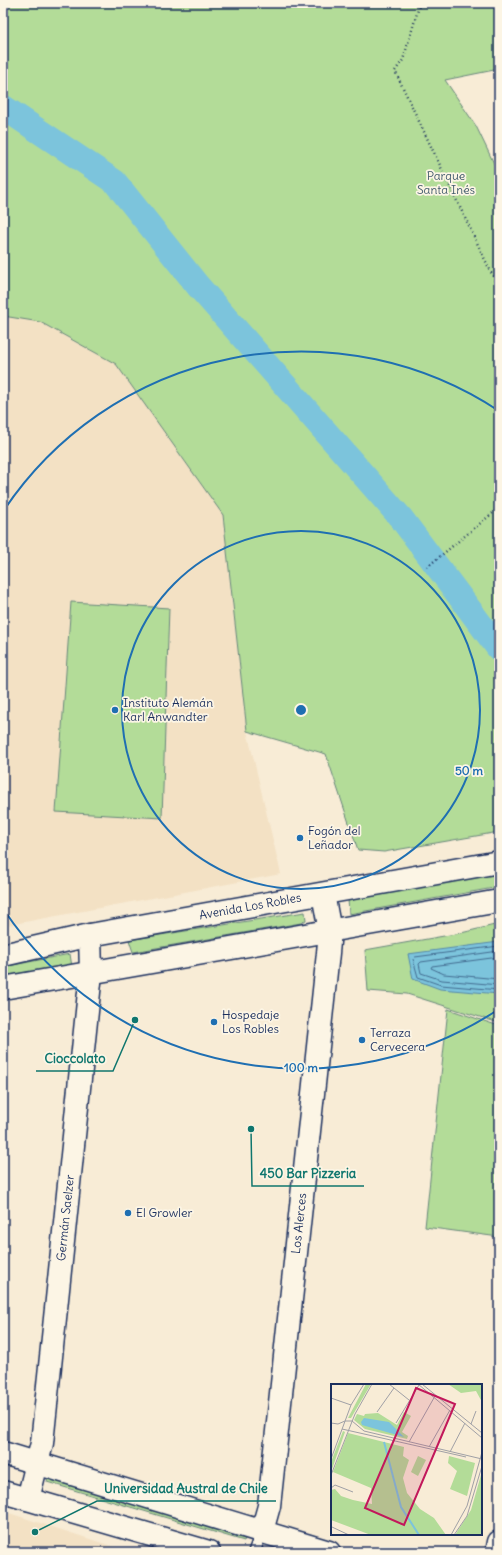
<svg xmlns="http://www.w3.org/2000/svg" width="502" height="1555" viewBox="0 0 502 1555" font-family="Delius,sans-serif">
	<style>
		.built { fill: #f3e1c4 }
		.green { fill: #b3dc98; stroke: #67867b }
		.water { fill: #7cc4dc; stroke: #58a }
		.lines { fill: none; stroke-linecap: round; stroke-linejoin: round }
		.shore { stroke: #426b90; stroke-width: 1 }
		.canal { stroke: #7cc4dc; stroke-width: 25 }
		.service-casing { stroke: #1b2f5e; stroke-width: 14 }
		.minor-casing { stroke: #1b2f5e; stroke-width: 25 }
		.tertiary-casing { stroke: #1b2f5e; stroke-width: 25 }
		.primary-casing { stroke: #1b2f5e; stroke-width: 25 }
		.path { stroke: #1b2f5e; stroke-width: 2.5; stroke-dasharray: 1 3; stroke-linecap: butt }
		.service { stroke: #fcf5e5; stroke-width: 11 }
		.minor { stroke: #fcf5e5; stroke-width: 22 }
		.tertiary { stroke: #fcf5e5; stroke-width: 22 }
		.primary { stroke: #fcf5e5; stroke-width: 22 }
		.ring { fill: none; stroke: #1f6fb2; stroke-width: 2 }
		.poi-dot { fill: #1f6fb2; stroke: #fcf5e5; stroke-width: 1.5 }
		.labels { text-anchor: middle; stroke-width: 3.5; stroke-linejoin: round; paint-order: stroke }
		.park-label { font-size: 12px; fill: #415a6c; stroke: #fcf5e5 }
		.poi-label { font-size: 12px; fill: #1b2f5e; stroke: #fcf5e5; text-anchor: start }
		.street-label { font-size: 12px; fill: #1b2f5e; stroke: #fcf5e5 }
		.inset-river { fill: none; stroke: #7cc4dc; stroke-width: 2 }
		.inset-road { fill: none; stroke: #a0a0a6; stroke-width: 1 }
		.view { fill: #c2185b; fill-opacity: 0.15; stroke: #c2185b; stroke-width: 2 }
		.inset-edge { fill: none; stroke: #1b2f5e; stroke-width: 2 }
		.centre { fill: #1f6fb2; stroke: #fcf5e5; stroke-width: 2 }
		.ring-label { font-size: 12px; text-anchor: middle; font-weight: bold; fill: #1f6fb2; stroke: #fcf5e5; stroke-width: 3.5; stroke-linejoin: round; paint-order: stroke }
		.leader { fill: none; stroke: #0f766e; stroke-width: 1.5 }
		.callout-dot { fill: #0f766e; stroke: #fcf5e5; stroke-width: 1.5 }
		.callout-label { font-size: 13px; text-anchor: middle; font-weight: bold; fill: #0f766e; stroke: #fcf5e5; stroke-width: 3.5; stroke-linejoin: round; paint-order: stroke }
	</style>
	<rect width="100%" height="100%" fill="#f8ecd6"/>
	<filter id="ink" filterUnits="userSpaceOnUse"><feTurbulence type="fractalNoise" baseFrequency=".025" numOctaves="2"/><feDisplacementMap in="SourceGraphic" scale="8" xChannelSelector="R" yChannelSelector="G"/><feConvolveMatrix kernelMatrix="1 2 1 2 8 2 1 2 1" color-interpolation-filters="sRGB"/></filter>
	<g filter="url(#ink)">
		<g class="built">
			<path d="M3,302L116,364L223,515L247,731L281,874L3,926Z"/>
			<path d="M3,1511L130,1552H3Z"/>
		</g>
		<g class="green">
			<path d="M3,3H499V69L445,80L476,126L499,174V832L384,852L358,850L326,754L247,731L223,515L116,364L40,322L3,316Z"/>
			<path d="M71,602L169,608L162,818L56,812Z"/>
			<path d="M499,872V887L349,914L348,899Z"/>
			<path d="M305,912L306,920L301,923L133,952L129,940Z"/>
			<path d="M499,924V1023L407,994L368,991L365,950L461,933Z"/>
			<path d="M70,954L72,967L3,980V967Z"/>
			<path d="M448,1009L499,1026V1237L425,1227Z"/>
			<path d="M51,1468L250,1525L244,1541L47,1482Z"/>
		</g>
		<path class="water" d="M499,942V994L440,989L413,979L408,954Z"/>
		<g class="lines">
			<g class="shore">
				<path d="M499,946L415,957L413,959L418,977L441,985L499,990"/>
				<path d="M499,951L421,962L419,964L421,973L442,980L499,985"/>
				<path d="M499,957L432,966L431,968L444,974L499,979"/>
			</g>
			<path class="canal" d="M3,107L115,182L198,286L401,518L499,649"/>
			<g class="service-casing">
				<path id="service" d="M254,1552L262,1531"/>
			</g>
			<g class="minor-casing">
				<g id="minor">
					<path id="s1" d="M28,1499L42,1443L91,973L90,935"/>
					<path id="s2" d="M262,1531L269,1506L328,953L330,931L323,894"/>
					<path d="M497,1552L499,1542"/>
				</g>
			</g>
			<g class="tertiary-casing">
				<g id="tertiary">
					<path d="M3,1453L329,1552"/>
					<path d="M3,1492L209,1552"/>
				</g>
			</g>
			<g class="primary-casing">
				<g id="primary">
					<path id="s3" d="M3,955L90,935L499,862"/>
					<path d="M3,988L499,901"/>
				</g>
			</g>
			<g class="path">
				<path d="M420,3L403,60L395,71L499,289"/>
				<path d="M427,567L499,508"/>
			</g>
			<use href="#service" class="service"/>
			<use href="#minor" class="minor"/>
			<use href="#tertiary" class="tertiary"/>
			<use href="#primary" class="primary"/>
		</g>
	</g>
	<g class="ring">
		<circle cx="301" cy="710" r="179"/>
		<path d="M499 1009A358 358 0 0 1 4 910M4 510A358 358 0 0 1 499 411"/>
	</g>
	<g class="poi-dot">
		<circle cx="115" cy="710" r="4"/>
		<circle cx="300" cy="838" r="4"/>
		<circle cx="214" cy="1022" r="4"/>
		<circle cx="362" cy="1040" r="4"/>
		<circle cx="128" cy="1213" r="4"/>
	</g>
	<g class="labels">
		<g class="park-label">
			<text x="446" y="180">Parque<tspan x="446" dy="14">Santa Inés</tspan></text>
		</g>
		<g class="poi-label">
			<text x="123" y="707">Instituto Alemán<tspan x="123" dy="14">Karl Anwandter</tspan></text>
			<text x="308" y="835">Fogón del<tspan x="308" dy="14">Leñador</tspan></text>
			<text x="222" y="1019">Hospedaje<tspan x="222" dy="14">Los Robles</tspan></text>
			<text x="370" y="1037">Terraza<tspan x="370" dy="14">Cervecera</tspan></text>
			<text x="136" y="1217">El Growler</text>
		</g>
		<g class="street-label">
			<text dy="4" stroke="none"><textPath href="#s3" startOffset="252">Avenida Los Robles</textPath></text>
			<text dy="4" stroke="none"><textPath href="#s1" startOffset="284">Germán Saelzer</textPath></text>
			<text dy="4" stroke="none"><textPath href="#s2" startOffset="310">Los Alerces</textPath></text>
		</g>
	</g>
	<g transform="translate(331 1384)">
		<rect width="151" height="151" fill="#f8ecd6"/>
		<path d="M35,0H40L20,34H17ZM117,0H151V18L145,7L130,9ZM73,28L80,32L71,48L77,52L76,55L34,45L23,36L26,30L33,32L34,30L47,29L66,41ZM12,47L14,48L0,88V78ZM17,49L73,63L72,72L78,76L72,94L76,109L89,125L103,134L115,151H40L0,136V106L4,105L10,112L22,116L41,120L40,104L2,88ZM87,72L95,76L87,92L80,88ZM118,72L144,79L136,112L119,105L126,87L117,79ZM150,91L151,151H124L140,126Z" fill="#b3dc98"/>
		<path d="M33,34L58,38L73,53L31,41L30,38Z" fill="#7cc4dc"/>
		<path class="inset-river" d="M53,58L70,123L88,151"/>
		<path class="inset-road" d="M58,0L78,16M87,0L151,54M91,0L151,49M0,14L20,21M46,28L63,4M14,37H21L33,47L151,75M0,39L7,40L14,37M65,39L88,1M140,40L145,27M11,45L135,73M78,58L104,12M98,63L119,26M119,68L134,39M0,75L20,21L33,0M0,91L24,30L41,0M0,104L4,101L22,108M1,143L18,151M120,151L136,122L151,68M123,151L136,132L151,82"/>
		<path class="view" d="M85,4L124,20L73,141L34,124Z"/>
		<rect width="151" height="151" class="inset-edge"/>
	</g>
	<circle cx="301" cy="710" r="6" class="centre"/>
	<g class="ring-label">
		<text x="469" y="775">50 m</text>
		<text x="301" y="1072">100 m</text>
	</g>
	<path class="leader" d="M135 1020L113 1071H36M251 1129L252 1186H364M35 1532L97 1501H276"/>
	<g class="callout-dot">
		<circle cx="135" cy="1020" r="4"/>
		<circle cx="251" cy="1129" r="4"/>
		<circle cx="35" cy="1532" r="4"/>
	</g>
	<g class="callout-label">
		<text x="75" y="1063">Cioccolato</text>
		<text x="308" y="1178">450 Bar Pizzeria</text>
		<text x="186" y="1493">Universidad Austral de Chile</text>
	</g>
	<rect width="502" height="1555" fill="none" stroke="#fcf5e5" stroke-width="16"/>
	<rect x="8" y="8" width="486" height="1539" fill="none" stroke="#1b2f5e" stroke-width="1.5" filter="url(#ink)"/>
</svg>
